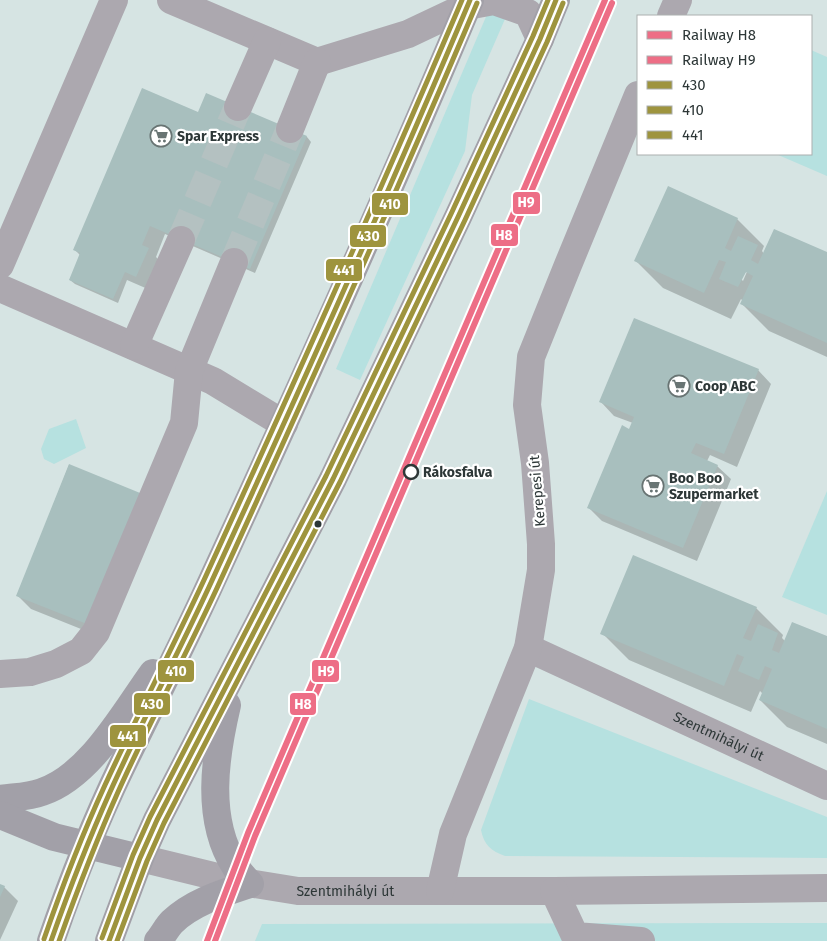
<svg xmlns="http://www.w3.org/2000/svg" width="827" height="941" viewBox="0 0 827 941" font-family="'Fira Sans',sans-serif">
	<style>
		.green { fill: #b6e1e0 }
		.shadow { fill: #0003; fill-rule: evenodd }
		.building { fill: #a8bfbe }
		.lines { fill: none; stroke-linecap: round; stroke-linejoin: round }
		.minor-tunnel { stroke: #b4c1c1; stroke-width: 28; stroke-dasharray: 28 14; stroke-linecap: butt }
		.minor { stroke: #aca8af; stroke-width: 28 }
		.major { stroke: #a2a0a8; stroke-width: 28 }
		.bus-1-casing { stroke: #fff; stroke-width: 9 }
		.bus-2-casing { stroke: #fff; stroke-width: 9 }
		.bus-3-casing { stroke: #fff; stroke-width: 9 }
		.bus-1 { stroke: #9e943e; stroke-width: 5 }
		.bus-2 { stroke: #9e943e; stroke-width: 5 }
		.bus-3 { stroke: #9e943e; stroke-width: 5 }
		.rail-1-casing { stroke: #fff; stroke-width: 10 }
		.rail-2-casing { stroke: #fff; stroke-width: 10 }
		.rail-1 { stroke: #ed6e86; stroke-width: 6 }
		.rail-2 { stroke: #ed6e86; stroke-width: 6 }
		.stop-dot { fill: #fff; stroke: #2d3737; stroke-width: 2.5 }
		.bus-dot { fill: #2d3737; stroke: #fff; stroke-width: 2 }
		.labels { text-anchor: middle; stroke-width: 4.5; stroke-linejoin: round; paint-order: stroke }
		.poi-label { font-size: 14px; font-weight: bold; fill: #2d3737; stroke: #fff; text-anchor: start }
		.stop-label { font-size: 14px; font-weight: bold; fill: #2d3737; stroke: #fff; text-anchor: start }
		.street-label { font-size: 14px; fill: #2d3737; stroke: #fff }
		.line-badge { stroke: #fff; stroke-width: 2 }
		.badge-label { font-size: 14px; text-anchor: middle; font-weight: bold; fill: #fff }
	</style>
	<rect width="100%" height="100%" fill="#d6e4e3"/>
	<g class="green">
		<path d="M488,12L505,19L472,95L465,151L360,380L336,369Z"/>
		<path d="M811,50L827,57V176L776,154H811Z"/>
		<path d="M76,419L86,448L54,464L44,459L41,449L49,429Z"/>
		<path d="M827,491V615L782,597Z"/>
		<path d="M529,699L827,817V858L505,856C491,851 484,845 481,830Z"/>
		<path d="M827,923V941H255L262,924Z"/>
	</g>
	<g class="shadow">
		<path d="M207,95L307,137L311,142L255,273L165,234L156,257L162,263L150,290L127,280L118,303L75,284L70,280L81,256L75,250L198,115Z"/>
		<path d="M737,219L764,246L762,251L764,254H827V357L769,331L742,304L743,301L741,299L731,319L663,288L636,261ZM749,267L743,281L741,279Z"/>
		<path d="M758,370L771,384L737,467L710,455L707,461L717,466L731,479L697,561L602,521L589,508L633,423L614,416L601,402Z"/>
		<path d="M69,465L106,639L31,609L18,596Z"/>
		<path d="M756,608L783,635L782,638L785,641L827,638V744L787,727L760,700L763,694L760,691L751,712L629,660L602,633Z"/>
		<path d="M0,885L4,887L18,901L0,940Z"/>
	</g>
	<g class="building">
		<path d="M142,88L198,112L206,93L307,136L250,269L150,226L142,245L149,248L136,277L125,272L113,299L69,280L80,253L73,250Z"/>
		<path d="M668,186L738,218L725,248L731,251L738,236L758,245L751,260L758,264L774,229L827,252V343L740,304L753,276L746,272L738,287L719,279L726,262L719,260L704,293L634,261Z"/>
		<path d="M634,318L759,369L724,454L696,443L691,453L718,465L683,548L587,508L622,425L629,429L634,417L599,402Z"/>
		<path d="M69,464L145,495L92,626L16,596Z"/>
		<path d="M633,555L757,607L743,638L751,641L758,624L778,633L772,650L779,653L792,622L827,636V729L759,700L772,669L765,666L759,680L738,671L744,657L737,654L724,686L600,634Z"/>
		<path d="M0,884L5,886L0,897Z"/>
	</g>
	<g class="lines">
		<g class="minor-tunnel">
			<path d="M181,240L238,107"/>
			<path d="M234,262L290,129"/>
		</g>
		<g class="minor">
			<path d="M171,0L317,62L408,34L467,6L494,1L528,13L540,39"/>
			<path d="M671,16L678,0"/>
			<path d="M238,107L267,41"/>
			<path d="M290,129L317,62"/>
			<path d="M0,265L114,0"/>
			<path d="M0,288L213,381L284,424"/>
			<path d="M134,346L181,240"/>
			<path id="s1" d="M528,648L827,786"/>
			<path d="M0,674L30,672L56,664L81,651L96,632L184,423L189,371L234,262"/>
			<path id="s2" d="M140,858L230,880L298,891H554L827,888"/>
			<path d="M440,891L453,834L528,648L541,570V544L535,463L527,405L531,357L568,265L638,95"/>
			<path d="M554,891L575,936L641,941"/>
		</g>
		<g class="major">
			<path d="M0,799C13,797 29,797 42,792C90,776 124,713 153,673"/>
			<path d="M0,815L54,837L140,858"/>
			<path d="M51,941C71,883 94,824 121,768C150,708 181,648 209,587C299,392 387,198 470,0"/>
			<path d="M109,941L140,858L157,820L333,479L458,217L540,39L556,0"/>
			<path d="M158,941C163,935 167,927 172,922C193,902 223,893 250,884C245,878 239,873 235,866C205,819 215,756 227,705"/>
		</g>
		<g class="bus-1-casing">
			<g id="bus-1">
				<path d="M51,941C69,890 88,841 110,792C141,723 177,656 209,587C299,392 387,197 470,0"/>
				<path d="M109,941L140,858L157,820L333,479L458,217L540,39L556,0"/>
			</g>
		</g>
		<g class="bus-2-casing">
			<g id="bus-2">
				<path d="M59,941C77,891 96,841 118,792C149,723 185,657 217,588C306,394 394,199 477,3"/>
				<path d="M117,941L147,861L164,823L340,482L465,220L547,42L563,3"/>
			</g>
		</g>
		<g class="bus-3-casing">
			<g id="bus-3">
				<path d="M102,938L133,855L150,817L326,476L451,214L533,36L548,0"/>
				<path d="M44,939C62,887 82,835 105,785C137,716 172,649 204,580C292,388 379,195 462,0"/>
			</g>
		</g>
		<use href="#bus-1" class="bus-1"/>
		<use href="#bus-2" class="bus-2"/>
		<use href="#bus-3" class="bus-3"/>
		<g class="rail-1-casing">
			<path id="rail-1" d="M207,941L248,833L605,0"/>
		</g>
		<g class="rail-2-casing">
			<path id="rail-2" d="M215,941L255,836L612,3"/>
		</g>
		<use href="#rail-1" class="rail-1"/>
		<use href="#rail-2" class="rail-2"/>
	</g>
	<defs>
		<g id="supermarket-ring" transform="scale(1.125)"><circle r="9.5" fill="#fff" stroke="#687473" stroke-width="1.5"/><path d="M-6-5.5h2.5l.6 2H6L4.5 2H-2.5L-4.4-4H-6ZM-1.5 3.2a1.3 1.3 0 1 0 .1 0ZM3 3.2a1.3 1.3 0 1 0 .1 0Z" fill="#687473"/></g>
	</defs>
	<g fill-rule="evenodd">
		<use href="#supermarket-ring" x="161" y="136"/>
		<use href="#supermarket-ring" x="679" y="386"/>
		<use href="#supermarket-ring" x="653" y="486"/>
	</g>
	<circle class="stop-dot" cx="411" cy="472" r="7"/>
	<circle class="bus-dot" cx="318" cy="524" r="4.5"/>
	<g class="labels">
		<g class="poi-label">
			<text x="177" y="141">Spar Express</text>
			<text x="695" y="391">Coop ABC</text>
			<text x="669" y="483">Boo Boo<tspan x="669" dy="16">Szupermarket</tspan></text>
		</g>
		<g class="stop-label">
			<text x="423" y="477">Rákosfalva</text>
		</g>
		<g class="street-label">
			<text transform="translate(537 491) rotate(-95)" y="5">Kerepesi út</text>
			<text dy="5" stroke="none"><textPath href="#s1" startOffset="210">Szentmihályi út</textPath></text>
			<text dy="5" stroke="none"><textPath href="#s2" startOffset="209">Szentmihályi út</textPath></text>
		</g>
	</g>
	<g class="line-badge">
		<rect x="512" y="191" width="29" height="24" rx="5" fill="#ed6e86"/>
		<rect x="371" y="192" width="38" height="24" rx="5" fill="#9e943e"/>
		<rect x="490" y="223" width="29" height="24" rx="5" fill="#ed6e86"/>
		<rect x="349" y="224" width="38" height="24" rx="5" fill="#9e943e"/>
		<rect x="325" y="258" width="38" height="24" rx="5" fill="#9e943e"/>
		<rect x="311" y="659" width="29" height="24" rx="5" fill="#ed6e86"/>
		<rect x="157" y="659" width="38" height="24" rx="5" fill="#9e943e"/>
		<rect x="133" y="692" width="38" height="24" rx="5" fill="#9e943e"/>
		<rect x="289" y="692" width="28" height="24" rx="5" fill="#ed6e86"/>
		<rect x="109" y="724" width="38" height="24" rx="5" fill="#9e943e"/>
	</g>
	<g class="badge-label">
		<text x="526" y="207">H9</text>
		<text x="390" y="209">410</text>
		<text x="504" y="240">H8</text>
		<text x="368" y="241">430</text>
		<text x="344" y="275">441</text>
		<text x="326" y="676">H9</text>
		<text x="176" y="676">410</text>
		<text x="152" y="709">430</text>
		<text x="303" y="709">H8</text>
		<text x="128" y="741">441</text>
	</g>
	<rect x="637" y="15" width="175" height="140" fill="#ffffff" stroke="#abafaf"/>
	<rect x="647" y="31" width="25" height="8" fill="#ed6e86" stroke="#abafaf"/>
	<text x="682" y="40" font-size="15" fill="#2d3737">Railway H8</text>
	<rect x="647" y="56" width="25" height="8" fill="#ed6e86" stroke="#abafaf"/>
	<text x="682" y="65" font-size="15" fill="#2d3737">Railway H9</text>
	<rect x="647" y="81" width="25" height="8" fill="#9e943e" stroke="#abafaf"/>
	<text x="682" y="90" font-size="15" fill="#2d3737">430</text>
	<rect x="647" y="106" width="25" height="8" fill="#9e943e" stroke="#abafaf"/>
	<text x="682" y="115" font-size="15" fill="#2d3737">410</text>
	<rect x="647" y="131" width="25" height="8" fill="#9e943e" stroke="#abafaf"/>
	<text x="682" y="140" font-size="15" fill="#2d3737">441</text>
</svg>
